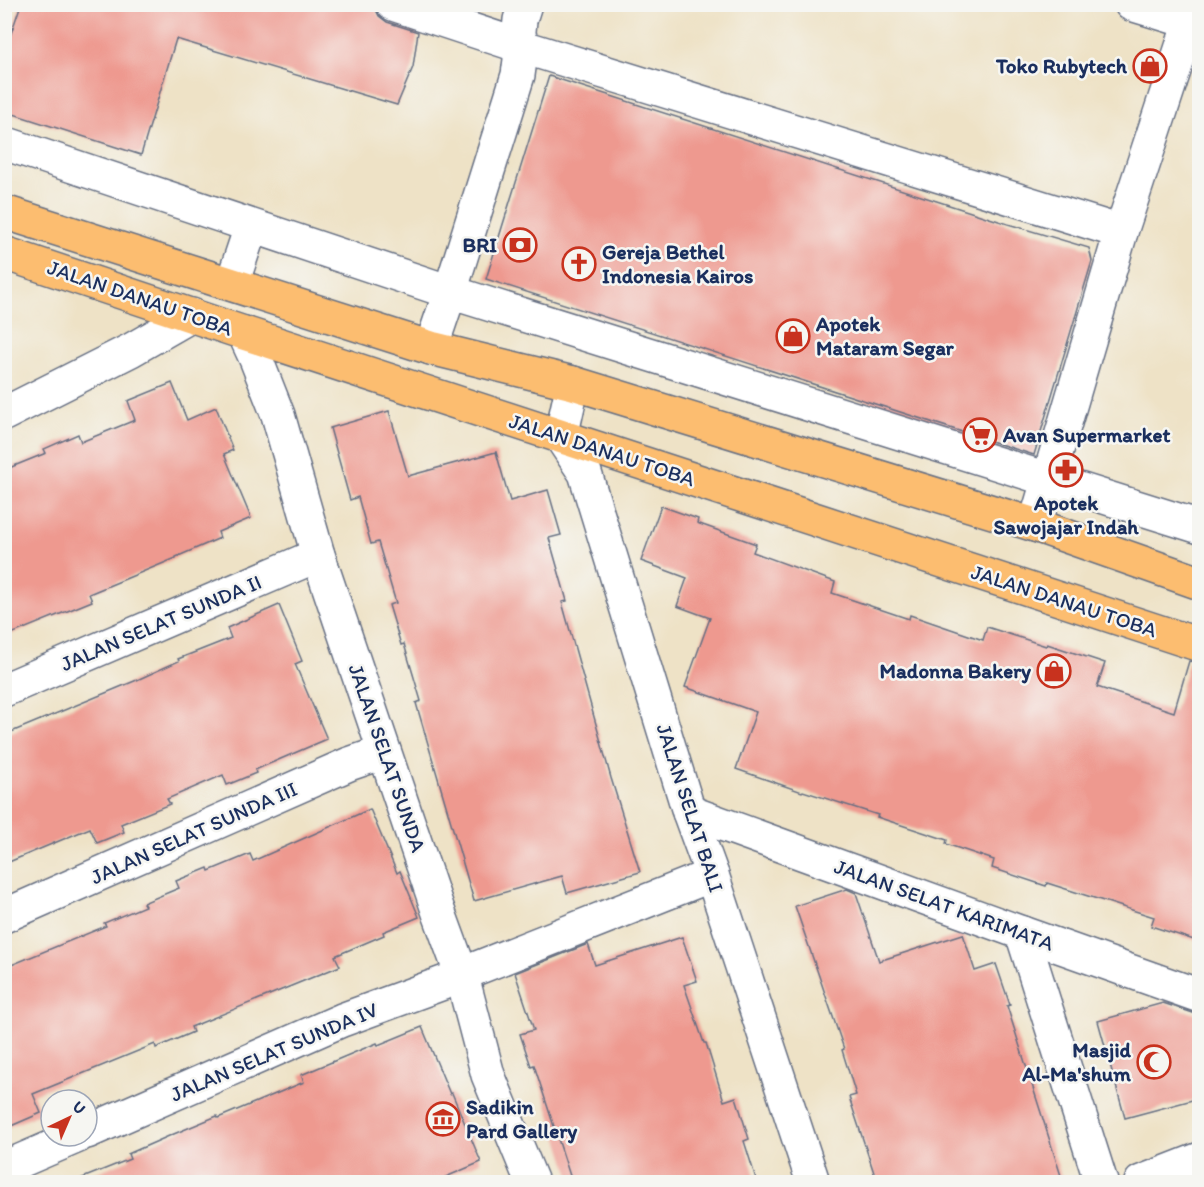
<svg xmlns="http://www.w3.org/2000/svg" width="1204" height="1187" viewBox="0 0 1204 1187" font-family="Itim,sans-serif">
	<style>
		.building { fill: #ee998f }
		.lines { fill: none; stroke-linecap: round; stroke-linejoin: round }
		.minor-casing { stroke: #656e82; stroke-width: 36 }
		.major-casing { stroke: #656e82; stroke-width: 36 }
		.minor { stroke: #fff; stroke-width: 33 }
		.major { stroke: #fcbd6f; stroke-width: 33 }
		.labels { text-anchor: middle; stroke-width: 5; stroke-linejoin: round; paint-order: stroke }
		.poi-label { font-size: 21px; font-weight: bold; fill: #1b2f5e; stroke: #f6f6f2; text-anchor: end }
		.street-label { font-size: 21px; fill: #1b2f5e; stroke: #f6f6f2 }
	</style>
	<rect width="100%" height="100%" fill="#f6f6f2"/>
	<filter id="ink" filterUnits="userSpaceOnUse"><feTurbulence type="fractalNoise" baseFrequency=".0167" numOctaves="2"/><feDisplacementMap in="SourceGraphic" scale="12" xChannelSelector="R" yChannelSelector="G"/><feConvolveMatrix kernelMatrix="1 2 1 2 8 2 1 2 1" color-interpolation-filters="sRGB"/></filter>
	<filter id="wash" filterUnits="userSpaceOnUse"><feTurbulence type="fractalNoise" baseFrequency=".008" numOctaves="4" result="noise"/><feDisplacementMap in="SourceGraphic" scale="24" xChannelSelector="R" yChannelSelector="G"/><feGaussianBlur stdDeviation="1.35" result="paint"/><feColorMatrix in="noise" values="0 0 0 0 0 0 0 0 0 0 0 0 0 0 0 0 0 1.4 0 .05"/><feComposite in="paint" operator="in"/></filter>
	<g filter="url(#wash)">
		<rect width="100%" height="100%" fill="#eee2c6"/>
		<g id="blocks">
			<g class="building">
				<path d="M21,4H364L375,8L379,16L387,22L418,32L413,67L397,105L176,39L141,155L4,111V54Z"/>
				<path d="M549,76L1008,224L1089,248L1092,261L1034,455L486,279Z"/>
				<path d="M172,383L187,420L216,407L233,450L224,454L251,518L218,532L220,538L176,557V558L89,594L92,601L4,637V470L46,453L44,449L78,434L81,442L135,420L128,401Z"/>
				<path d="M389,411L408,476L496,452L510,501L548,490L561,535L549,538L567,601L562,602L611,778L640,872L567,893L562,876L474,901L416,703L421,701L404,644L401,645L389,605L396,603L378,542L371,544L358,497L350,500L330,428Z"/>
				<path d="M661,506L698,519L697,523L756,544L753,552L835,582L832,593L909,619L910,615L983,640L987,627L1046,646L1047,644L1105,663L1097,687L1174,712L1189,661L1200,663V942L1151,926L1154,917L1047,883L1046,886L992,868L994,860L946,844L947,840L877,817L878,815L803,791L802,792L736,769L756,712L685,687L710,618L677,606L687,578L641,561Z"/>
				<path d="M279,605L302,661L295,664L327,739L255,770L256,773L227,785L223,775L167,799L170,804L121,824L124,832L97,843L90,828L4,864V735L137,680L179,661L178,659L231,638L227,628Z"/>
				<path d="M370,809L397,873L400,871L419,917L383,932L384,935L335,956L340,966L191,1027L193,1032L156,1048L155,1044L33,1094L41,1113L4,1129V968L106,926L104,923L145,906L143,903L179,888L176,881L208,868L209,871L250,854L253,861Z"/>
				<path d="M847,889L856,893L879,961L963,934L975,971L996,964L1010,1005L1007,1006L1063,1182H877L849,1097L856,1095L842,1050L844,1049L795,906Z"/>
				<path d="M682,937L697,981L684,985L704,1043H706L724,1101L736,1097L749,1139L744,1141L757,1182H572L534,1065L531,1066L520,1034L534,1030L515,973L588,944L595,965Z"/>
				<path d="M1163,1003L1196,1014L1200,1025V1098L1125,1118L1098,1021Z"/>
				<path d="M422,1027L450,1094L452,1093L481,1162L434,1182H75V1181L130,1159L128,1154L169,1136L217,1116L218,1118L304,1082L301,1075L377,1043L378,1045Z"/>
			</g>
		</g>
	</g>
	<g filter="url(#ink)">
		<use href="#blocks" fill-opacity="0" stroke="#656e82" stroke-width="1.5"/>
		<g class="lines">
			<g class="minor-casing">
				<g id="minor">
					<path d="M393,4L520,46L1121,232"/>
					<path d="M1131,4L1190,22"/>
					<path d="M4,143L450,292L1200,527"/>
					<path d="M232,284L251,227"/>
					<path d="M244,333L256,359L278,415L318,555L439,913L462,976L488,1075L532,1182"/>
					<path d="M431,348L450,292L518,75L520,60L519,31L520,20L525,4"/>
					<path d="M573,383L561,437L585,473L689,812L712,875L813,1182"/>
					<path d="M4,414L131,350L192,315"/>
					<path d="M1035,525L1121,232L1196,4"/>
					<path d="M4,690L318,555"/>
					<path d="M689,812L1022,933L1200,996"/>
					<path d="M4,916L349,764L384,752"/>
					<path d="M1022,933L1101,1182"/>
					<path d="M87,1132L342,1020L462,976L472,970L712,875"/>
					<path d="M4,1168L78,1136"/>
					<path d="M1141,1182L1200,1159"/>
				</g>
			</g>
			<g class="major-casing">
				<g id="major">
					<path d="M4,212L431,348L573,383L1035,525L1200,583"/>
					<path d="M4,253L244,333L1200,645"/>
				</g>
			</g>
			<use href="#minor" class="minor"/>
			<use href="#major" class="major"/>
		</g>
	</g>
	<defs>
		<g id="shop-ring" transform="scale(1.725)"><circle r="9.5" fill="#f6f6f2" stroke="#c8321e" stroke-width="1.5"/><path d="M-5-2.5h2.3a2.7 3.5 0 0 1 5.4 0H5L5.5 6h-11ZM-1.5-2.5h3a1.5 2.3 0 0 0-3 0Z" fill="#c8321e"/></g>
		<g id="bank-ring" transform="scale(1.725)"><circle r="9.5" fill="#f6f6f2" stroke="#c8321e" stroke-width="1.5"/><path d="M-6-4H6V4H-6ZM0-2.3a2.3 2.3 0 1 0 0 4.6a2.3 2.3 0 1 0 0-4.6Z" fill="#c8321e"/></g>
		<g id="church-ring" transform="scale(1.725)"><circle r="9.5" fill="#f6f6f2" stroke="#c8321e" stroke-width="1.5"/><path d="M-1.2-6h2.4v3.5h3.3v2.4h-3.3V6h-2.4V-.1h-3.3v-2.4h3.3Z" fill="#c8321e"/></g>
		<g id="supermarket-ring" transform="scale(1.725)"><circle r="9.5" fill="#f6f6f2" stroke="#c8321e" stroke-width="1.5"/><path d="M-6-5.5h2.5l.6 2H6L4.5 2H-2.5L-4.4-4H-6ZM-1.5 3.2a1.3 1.3 0 1 0 .1 0ZM3 3.2a1.3 1.3 0 1 0 .1 0Z" fill="#c8321e"/></g>
		<g id="pharmacy-ring" transform="scale(1.725)"><circle r="9.5" fill="#f6f6f2" stroke="#c8321e" stroke-width="1.5"/><path d="M-2-6h4v4h4v4h-4v4h-4v-4h-4v-4h4Z" fill="#c8321e"/></g>
		<g id="mosque-ring" transform="scale(1.725)"><circle r="9.5" fill="#f6f6f2" stroke="#c8321e" stroke-width="1.5"/><path d="M3.5-4.9A6 6 0 1 0 3.5 4.9A5 5 0 1 1 3.5-4.9Z" fill="#c8321e"/></g>
		<g id="museum-ring" transform="scale(1.725)"><circle r="9.5" fill="#f6f6f2" stroke="#c8321e" stroke-width="1.5"/><path d="M0-6L6-3V-2H-6V-3ZM-5-1h2V3h-2ZM-1-1h2V3h-2ZM3-1h2V3H3ZM-6 4H6V6H-6Z" fill="#c8321e"/></g>
	</defs>
	<g fill-rule="evenodd">
		<use href="#shop-ring" x="1150" y="66"/>
		<use href="#bank-ring" x="520" y="245"/>
		<use href="#church-ring" x="579" y="264"/>
		<use href="#shop-ring" x="793" y="336"/>
		<use href="#supermarket-ring" x="980" y="435"/>
		<use href="#pharmacy-ring" x="1066" y="470"/>
		<use href="#shop-ring" x="1054" y="671"/>
		<use href="#mosque-ring" x="1154" y="1062"/>
		<use href="#museum-ring" x="443" y="1119"/>
	</g>
	<g class="labels">
		<g class="poi-label">
			<text x="1127" y="73">Toko Rubytech</text>
			<text x="497" y="252">BRI</text>
			<text x="602" y="259" text-anchor="start">Gereja Bethel<tspan x="602" dy="24">Indonesia Kairos</tspan></text>
			<text x="816" y="331" text-anchor="start">Apotek<tspan x="816" dy="24">Mataram Segar</tspan></text>
			<text x="1003" y="442" text-anchor="start">Avan Supermarket</text>
			<text x="1066" y="510" text-anchor="middle">Apotek<tspan x="1066" dy="24">Sawojajar Indah</tspan></text>
			<text x="1031" y="678">Madonna Bakery</text>
			<text x="1131" y="1057">Masjid<tspan x="1131" dy="24">Al-Ma'shum</tspan></text>
			<text x="466" y="1114" text-anchor="start">Sadikin<tspan x="466" dy="24">Pard Gallery</tspan></text>
		</g>
		<g class="street-label">
			<text transform="translate(140 298) rotate(19)" y="7">JALAN DANAU TOBA</text>
			<text transform="translate(602 450) rotate(18)" y="7">JALAN DANAU TOBA</text>
			<text transform="translate(1064 601) rotate(18)" y="7">JALAN DANAU TOBA</text>
			<text transform="translate(161 623) rotate(-23)" y="7">JALAN SELAT SUNDA II</text>
			<text transform="translate(387 758) rotate(71)" y="7">JALAN SELAT SUNDA</text>
			<text transform="translate(690 808) rotate(72)" y="7">JALAN SELAT BALI</text>
			<text transform="translate(194 833) rotate(-24)" y="7">JALAN SELAT SUNDA III</text>
			<text transform="translate(944 905) rotate(20)" y="7">JALAN SELAT KARIMATA</text>
			<text transform="translate(274 1052) rotate(-23)" y="7">JALAN SELAT SUNDA IV</text>
		</g>
	</g>
	<rect width="1204" height="1187" fill="none" stroke="#f6f6f2" stroke-width="24"/>
	<g transform="translate(69 1118) rotate(44)"><circle r="28" fill="#f6f6f2" stroke="#9ea6b7" stroke-width="1.5"/>
	<path d="M0-4.5L10 22L0 15L-10 22Z" fill="#c8321e"/>
	<text y="-9" font-size="16" font-weight="bold" text-anchor="middle" fill="#1b2f5e">U</text>
	</g>
</svg>
